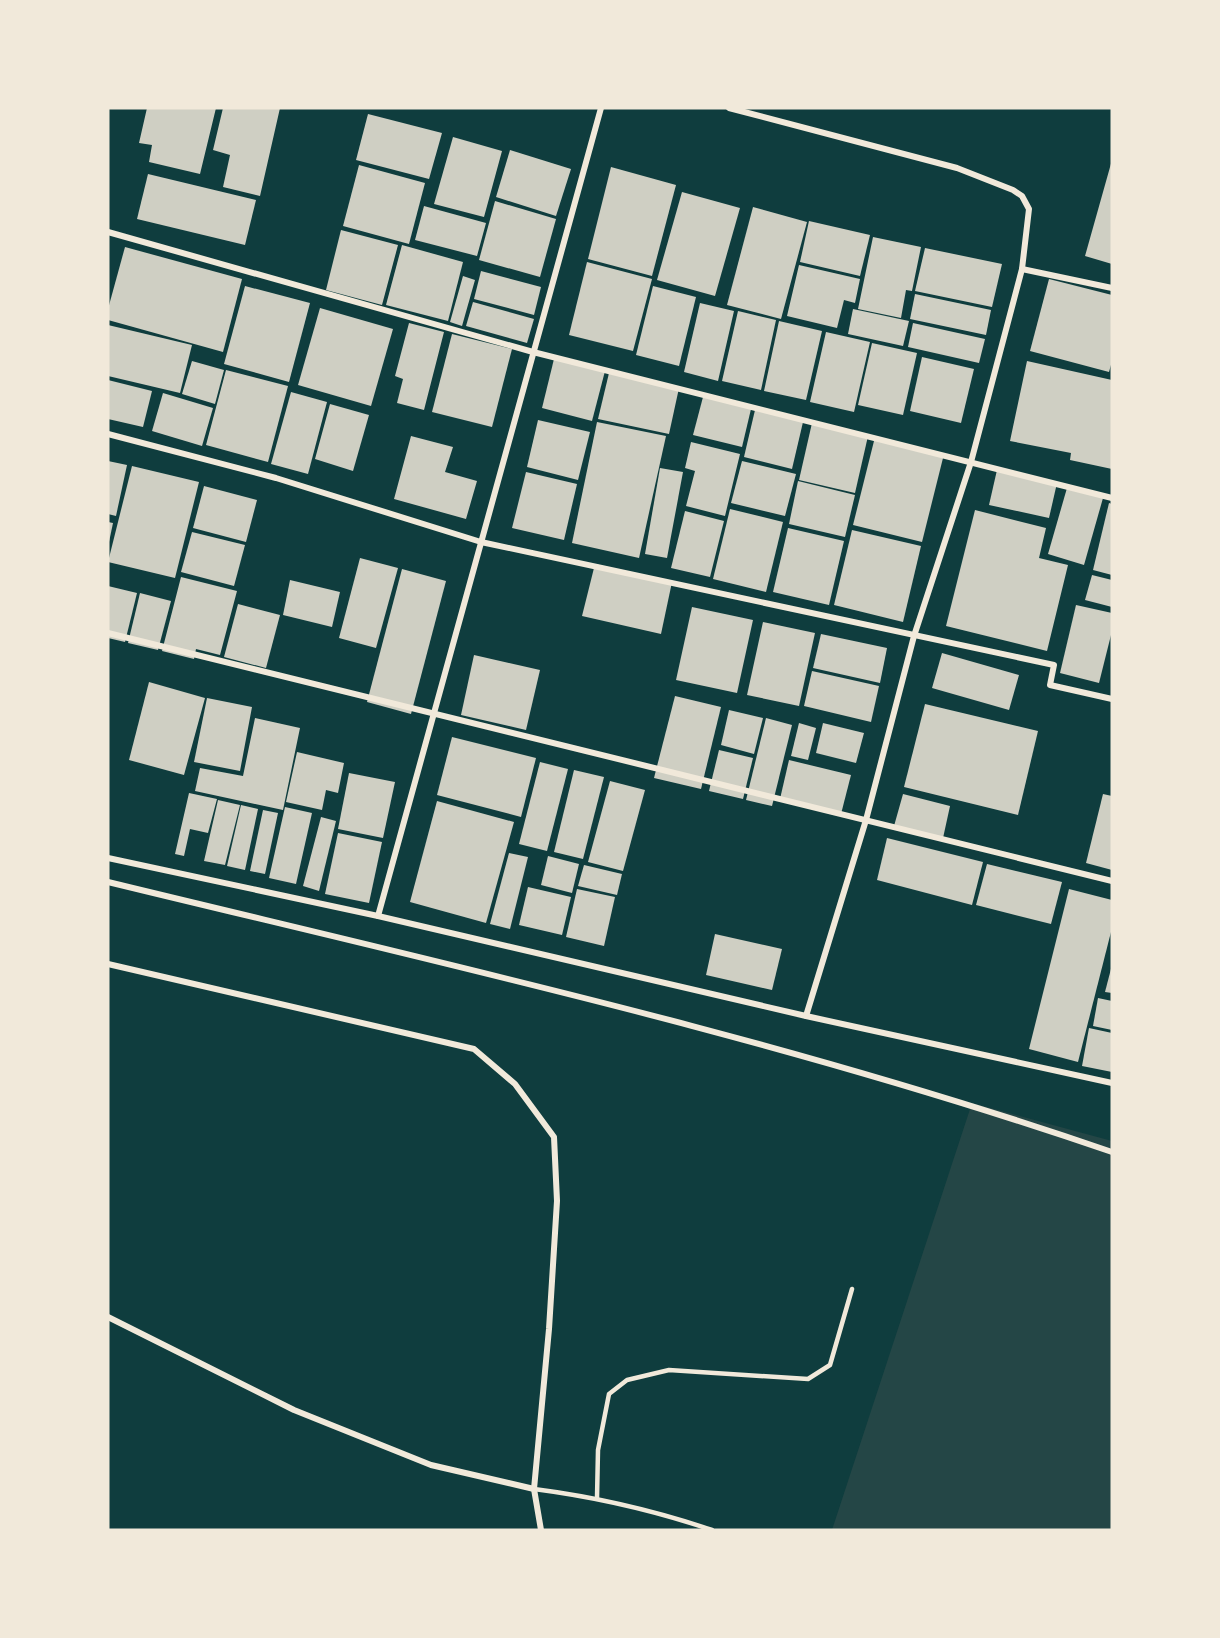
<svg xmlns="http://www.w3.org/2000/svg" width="1220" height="1638" viewBox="0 0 1220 1638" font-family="Helvetica,sans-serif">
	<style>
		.green { fill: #244646 }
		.building { fill: #cfcfc3 }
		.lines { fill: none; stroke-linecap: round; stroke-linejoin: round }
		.service { stroke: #f1e9da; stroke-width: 4.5 }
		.minor { stroke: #f1e9da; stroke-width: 6 }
	</style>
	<rect width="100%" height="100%" fill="#0f3d3e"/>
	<path class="green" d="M972,1103L1112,1141V1530H832Z"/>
	<g class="building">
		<path d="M147,108H216L200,174L149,162L152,145L139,143Z"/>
		<path d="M223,108H280L260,196L223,187L230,155L213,150Z"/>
		<path d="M368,114L442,133L429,179L356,160Z"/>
		<path d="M453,137L502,151L484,217L434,204Z"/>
		<path d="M510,150L571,169L556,216L496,197Z"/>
		<path d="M1112,160V264L1085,256Z"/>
		<path d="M359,165L425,183L409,244L343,226Z"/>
		<path d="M611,167L676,185L652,276L588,259Z"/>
		<path d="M148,174L256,200L245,245L137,219Z"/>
		<path d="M682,192L740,208L715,296L657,280Z"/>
		<path d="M495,201L556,219L540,277L479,260Z"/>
		<path d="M424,206L486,223L477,256L415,240Z"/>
		<path d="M753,207L807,222L781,319L727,305Z"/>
		<path d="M809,221L870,235L860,276L800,262Z"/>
		<path d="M341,230L398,245L382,305L326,290Z"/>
		<path d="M873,237L921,247L912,291L906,290L901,318L858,309Z"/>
		<path d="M402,245L463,262L448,321L386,305Z"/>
		<path d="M125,247L242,279L223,352L108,320V309Z"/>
		<path d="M925,248L1002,264L992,307L915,291Z"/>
		<path d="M587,262L652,279L633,351L569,335Z"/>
		<path d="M799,265L860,279L855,303L844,300L837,328L787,316Z"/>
		<path d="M481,271L541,287L534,315L474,299Z"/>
		<path d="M463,276L475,280L462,326L450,322Z"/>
		<path d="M1049,279L1112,295V361L1109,372L1030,351Z"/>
		<path d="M245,286L310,303L289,382L224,364Z"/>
		<path d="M653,286L696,297L679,366L636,355Z"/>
		<path d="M915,294L991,310L986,335L910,319Z"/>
		<path d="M473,302L534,319L527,343L466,326Z"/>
		<path d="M700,303L734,311L718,381L684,372Z"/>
		<path d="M320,308L393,329L371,406L298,385Z"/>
		<path d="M853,309L909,321L903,346L848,334Z"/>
		<path d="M738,311L776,320L761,390L722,381Z"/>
		<path d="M779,321L822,331L806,400L764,391Z"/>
		<path d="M409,323L444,332L424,410L397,403L403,379L395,376Z"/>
		<path d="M913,323L985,339L979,363L908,347Z"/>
		<path d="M108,325L192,345L180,393L108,376Z"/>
		<path d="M826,332L870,342L854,412L810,402Z"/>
		<path d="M452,334L512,349L492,427L432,412Z"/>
		<path d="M872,343L917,353L903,415L858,405Z"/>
		<path d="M922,357L974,369L961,423L910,411Z"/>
		<path d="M554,359L605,371L592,421L542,408Z"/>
		<path d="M192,361L224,370L215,404L182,394Z"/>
		<path d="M1027,361L1112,380V469L1070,460L1071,453L1010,441Z"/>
		<path d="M226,370L288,386L268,462L206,445Z"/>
		<path d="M609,373L679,388L669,434L598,419Z"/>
		<path d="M108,380L152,391L143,427L108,419Z"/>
		<path d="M291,392L327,402L308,474L271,464Z"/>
		<path d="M163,393L213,408L202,446L152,431Z"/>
		<path d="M703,397L751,409L742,447L693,435Z"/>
		<path d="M330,404L369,415L353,471L315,459Z"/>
		<path d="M755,410L803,422L792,469L744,457Z"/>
		<path d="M538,420L590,432L578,480L527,467Z"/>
		<path d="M597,422L666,436L639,558L572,543Z"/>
		<path d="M812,423L868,436L855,493L799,480Z"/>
		<path d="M411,436L453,447L445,472L477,481L466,519L394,499Z"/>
		<path d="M875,437L944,454L922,542L853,525Z"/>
		<path d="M691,442L740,454L725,516L686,506L695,471L685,468Z"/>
		<path d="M108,461L127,465L116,516L108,514Z"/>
		<path d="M742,461L796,474L785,516L731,503Z"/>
		<path d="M132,466L199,482L175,578L108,562Z"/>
		<path d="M660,468L683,472L667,558L645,554Z"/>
		<path d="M997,470L1057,483L1049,518L989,505Z"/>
		<path d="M526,472L577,484L564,540L512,528Z"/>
		<path d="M798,481L855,495L845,537L789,524Z"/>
		<path d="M204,486L257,500L246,542L193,528Z"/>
		<path d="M1067,488L1103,498L1084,565L1048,554Z"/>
		<path d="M1109,503L1112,504V575L1093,570Z"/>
		<path d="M730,509L783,522L766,592L713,579Z"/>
		<path d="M975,510L1046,528L1039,558L1068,565L1047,651L946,626Z"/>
		<path d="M685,511L724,521L710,577L671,568Z"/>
		<path d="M108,522L113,523L109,542H108Z"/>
		<path d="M788,528L844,541L829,605L773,592Z"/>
		<path d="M852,530L921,546L903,622L834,605Z"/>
		<path d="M192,532L245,545L234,586L181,572Z"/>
		<path d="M360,558L398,568L376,648L339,638Z"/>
		<path d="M595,564L672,582L661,634L582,616Z"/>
		<path d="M402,569L446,581L411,714L367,702Z"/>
		<path d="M1092,575L1112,580V607L1085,600Z"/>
		<path d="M181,577L237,591L220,655L196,649L194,659L162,651Z"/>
		<path d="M290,580L340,592L332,627L283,615Z"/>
		<path d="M108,586L137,593L125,642L108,638Z"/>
		<path d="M140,593L171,601L158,650L128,643Z"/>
		<path d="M238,604L280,615L266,668L224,657Z"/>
		<path d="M1076,605L1112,613V631L1099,683L1060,673Z"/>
		<path d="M692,607L753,620L737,693L676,680Z"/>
		<path d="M763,622L815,633L799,706L747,695Z"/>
		<path d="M821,634L887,648L880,683L813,668Z"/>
		<path d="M942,653L1019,675L1009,710L932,688Z"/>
		<path d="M474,655L540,670L526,730L461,715Z"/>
		<path d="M812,671L879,686L871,722L804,706Z"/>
		<path d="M149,682L205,698L184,775L129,760Z"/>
		<path d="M675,696L721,707L701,789L654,778Z"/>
		<path d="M207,698L252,707L240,771L194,762Z"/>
		<path d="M925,704L1038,731L1018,815L904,787Z"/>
		<path d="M729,710L763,718L754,754L721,745Z"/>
		<path d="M255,718L300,728L283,810L195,791L200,768L243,776Z"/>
		<path d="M766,718L792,725L772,806L746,800Z"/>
		<path d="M799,723L816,728L808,760L791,756Z"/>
		<path d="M823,723L864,733L856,763L816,753Z"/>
		<path d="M452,737L536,758L521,817L437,795Z"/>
		<path d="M719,750L753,758L743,799L709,791Z"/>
		<path d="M297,752L344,763L338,793L326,790L322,810L286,802Z"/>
		<path d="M789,760L851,775L841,814L780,799Z"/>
		<path d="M540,762L568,769L547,851L519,844Z"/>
		<path d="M574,770L604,777L583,859L554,852Z"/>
		<path d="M349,773L395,782L383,838L338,829Z"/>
		<path d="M610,781L645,790L623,871L588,862Z"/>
		<path d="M189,793L217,799L208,833L190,829L184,856L175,854Z"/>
		<path d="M903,794L950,806L943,838L894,826Z"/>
		<path d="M1103,794L1112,796V870L1086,863Z"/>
		<path d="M218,800L240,805L225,865L204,861Z"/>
		<path d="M437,801L514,822L486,923L410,902Z"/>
		<path d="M241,805L258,809L245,870L227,866Z"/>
		<path d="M285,807L312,813L296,884L269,878Z"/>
		<path d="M263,810L278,813L265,874L250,871Z"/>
		<path d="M321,817L336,821L319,891L303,886Z"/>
		<path d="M338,833L382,842L369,903L325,894Z"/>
		<path d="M887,838L983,862L972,905L877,880Z"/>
		<path d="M509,853L528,857L510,929L490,924Z"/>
		<path d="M548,856L579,864L572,893L541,885Z"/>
		<path d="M987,864L1062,882L1051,924L976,905Z"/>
		<path d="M584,865L622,874L617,895L578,886Z"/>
		<path d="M528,887L571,897L562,935L519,925Z"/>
		<path d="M577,889L615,897L604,946L566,937Z"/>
		<path d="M1069,889L1112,900V928L1078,1062L1029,1049Z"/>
		<path d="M715,934L782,949L772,990L706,975Z"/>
		<path d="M1112,965V993L1105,992Z"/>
		<path d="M1098,998L1112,1001V1030L1093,1026Z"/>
		<path d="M1089,1028L1112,1033V1072L1082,1066Z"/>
	</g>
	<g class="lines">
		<g class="service">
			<path d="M534,1489C596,1497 653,1510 712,1530"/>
			<path d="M597,1498L598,1450L609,1394L627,1380L669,1370L808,1379L830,1365L852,1289"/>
		</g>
		<g class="minor">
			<path d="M729,108L957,168L1013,190L1022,196L1029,209L1022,269L971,462L914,636L866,820L806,1016"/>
			<path d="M108,232L533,352L1112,498"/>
			<path d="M1022,269L1112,288"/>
			<path d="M108,434L276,478L481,542L1054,665L1050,685L1112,699"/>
			<path d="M108,633L1112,881"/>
			<path d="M108,858L378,916L806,1016L1112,1083"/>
			<path d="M108,882C445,964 784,1039 1112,1152"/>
			<path d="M378,916L601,108"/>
			<path d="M108,964L474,1049L515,1084L554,1137L557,1201L549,1329L534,1489L541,1530"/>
			<path d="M108,1317L294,1410L431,1465L534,1489"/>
		</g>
	</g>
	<rect width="1220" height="1638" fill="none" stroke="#f1e9da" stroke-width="219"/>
</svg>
